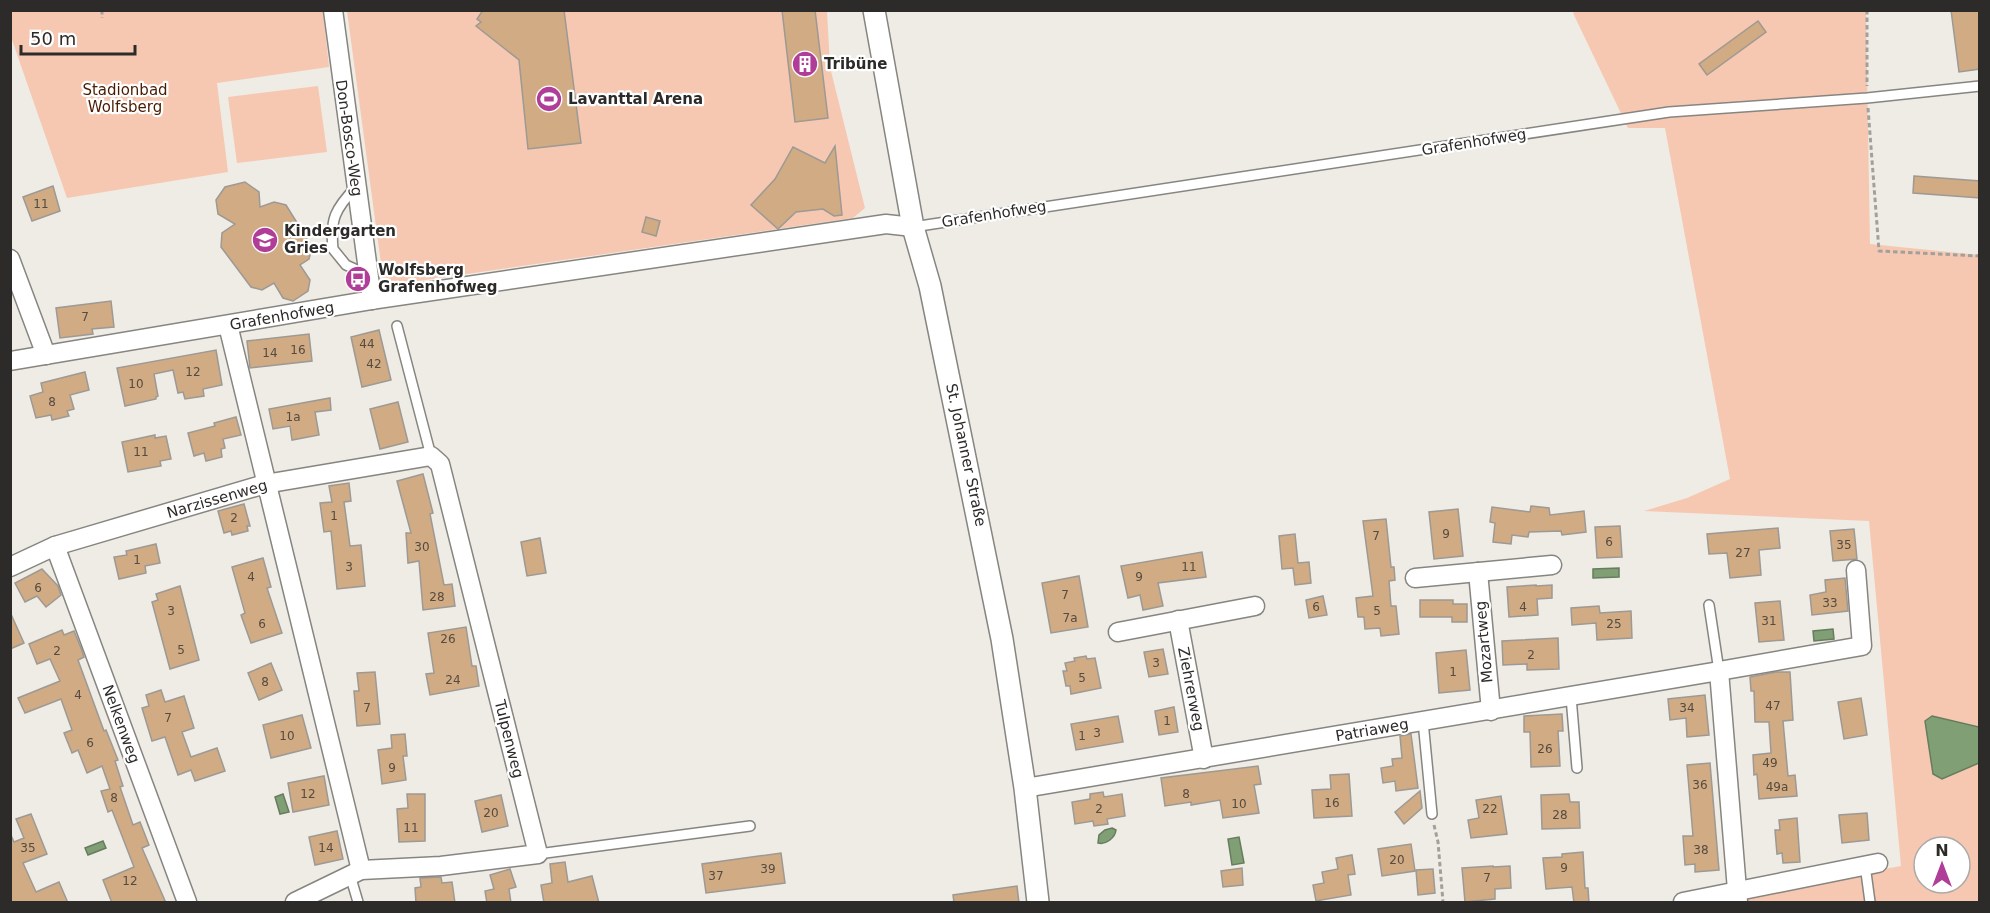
<svg xmlns="http://www.w3.org/2000/svg" width="1990" height="913" viewBox="0 0 1990 913" font-family="'DejaVu Sans',sans-serif">
	<style>
		.green { fill: #f6c8b2; fill-rule: evenodd }
		.water { fill: #809f75; stroke: #677c5e; stroke-width: 1.5 }
		.building { fill: #d1ab83; stroke: #9d9994; stroke-width: 1.5 }
		.lines { fill: none; stroke-linecap: round; stroke-linejoin: round }
		.service-casing { stroke: #878580; stroke-width: 12 }
		.minor-casing { stroke: #878580; stroke-width: 21 }
		.tertiary-casing { stroke: #878580; stroke-width: 24 }
		.path { stroke: #a2a09b; stroke-width: 3; stroke-dasharray: 4.5 3; stroke-linecap: butt }
		.service { stroke: #fff; stroke-width: 9 }
		.minor { stroke: #fff; stroke-width: 18 }
		.tertiary { stroke: #fff; stroke-width: 21 }
		.labels { text-anchor: middle; stroke-width: 4.5; stroke-linejoin: round; paint-order: stroke }
		.number-label { font-size: 12px; fill: #554b40 }
		.poi-label { font-size: 15px; font-weight: bold; fill: #2c2b29; stroke: #fff; text-anchor: start }
		.park-label { font-size: 15px; fill: #491b01; stroke: #fff }
		.street-label { font-size: 15px; fill: #2c2b29; stroke: #fff }
	</style>
	<rect width="100%" height="100%" fill="#eeece5"/>
	<g class="green">
		<path d="M1577,10L1866,11L1870,244L1979,255V727L1932,716L1925,721L1934,774L1942,779L1979,763V902H1743L1742,894L1901,866L1869,521L1644,511L1687,498L1730,479L1665,128H1628L1573,13ZM1924,847H1960V883H1924Z"/>
		<path d="M10,11H323L329,67L217,83L228,172L67,198L11,37Z"/>
		<path d="M347,11H827L830,67L865,208L853,218L384,286Z"/>
		<path d="M318,86L327,152L237,163L228,97Z"/>
	</g>
	<g class="water">
		<path d="M1619,568V577L1593,578V569Z"/>
		<path d="M1833,629L1834,639L1814,641L1813,631Z"/>
		<path d="M1932,716L1979,727V763L1942,779L1933,774L1925,721Z"/>
		<path d="M283,794L289,812L280,814L275,797Z"/>
		<path d="M1112,828L1116,830C1115,838 1106,845 1098,843L1099,835L1105,830Z"/>
		<path d="M1239,837L1244,863L1232,865L1228,839Z"/>
		<path d="M103,841L106,848L88,855L85,848Z"/>
	</g>
	<g class="building">
		<path d="M483,10H564L581,143L528,149L519,60L476,26L481,22L477,19Z"/>
		<path d="M782,10H815L828,118L795,122Z"/>
		<path d="M1951,10H1980V69L1959,72Z"/>
		<path d="M1758,21L1766,32L1707,75L1699,64Z"/>
		<path d="M835,146L842,215L834,216L823,209L796,212L778,229L751,205L775,179L793,147L825,163Z"/>
		<path d="M1914,176L1980,181V198L1913,193Z"/>
		<path d="M245,182L259,192L260,207L274,202L286,205L312,247L309,259L300,265L310,280L308,291L293,301L283,298L274,283L262,290L251,287L221,247L222,233L235,224L218,214L216,200L225,187Z"/>
		<path d="M53,186L60,211L32,221L23,197Z"/>
		<path d="M646,217L660,221L656,236L642,232Z"/>
		<path d="M111,301L114,327L92,329L93,334L60,338L56,308Z"/>
		<path d="M379,330L391,380L362,387L351,337Z"/>
		<path d="M309,334L312,361L250,368L247,341Z"/>
		<path d="M216,350L222,385L203,389L204,396L185,399L183,392L178,393L173,370L154,374L158,396L156,397V399L125,406L117,368Z"/>
		<path d="M85,372L89,390L70,395L74,409L67,411L69,416L52,420L51,415L36,418L30,396L43,392L41,383Z"/>
		<path d="M330,398L331,410L315,412L319,435L292,440L290,426L273,429L269,409Z"/>
		<path d="M398,402L408,442L380,449L370,409Z"/>
		<path d="M236,417L241,435L223,439L225,448L221,449L222,457L206,461L204,453L194,456L188,433L215,426L214,423Z"/>
		<path d="M155,435V438L166,436L171,459L160,461L161,466L128,472L122,442Z"/>
		<path d="M423,474L433,513L430,514L444,585L452,584L455,606L423,610L419,561L408,563L406,533H411L397,481Z"/>
		<path d="M349,483L351,501L344,502L350,546L361,545L365,586L337,589L331,531L324,532L320,503L332,502L329,486Z"/>
		<path d="M244,504L250,526H247L248,531L232,535L231,531L224,533L218,511Z"/>
		<path d="M1531,506L1549,508L1550,515L1584,511L1586,532L1562,535L1561,531L1529,532L1528,537L1512,535L1511,544L1493,542L1495,523L1490,522L1492,507L1530,512Z"/>
		<path d="M1458,509L1463,556L1434,559L1429,512Z"/>
		<path d="M1386,519L1391,567H1394L1395,580L1389,581L1391,606H1396L1399,634L1381,636L1380,628L1365,629L1364,617H1358L1356,598L1373,596L1363,521Z"/>
		<path d="M1620,526L1622,557L1597,558L1595,527Z"/>
		<path d="M1778,528L1780,548L1759,550L1761,575L1730,578L1727,553L1709,554L1707,534Z"/>
		<path d="M1854,529L1857,559L1833,561L1830,531Z"/>
		<path d="M1295,534L1298,563L1309,562L1311,583L1295,585L1293,568L1282,569L1279,536Z"/>
		<path d="M540,538L546,573L527,576L521,542Z"/>
		<path d="M156,544L160,563L145,566L146,573L119,579L114,557L127,555L126,551Z"/>
		<path d="M1202,552L1206,577L1158,583L1163,606L1143,610L1140,595L1128,598L1121,566Z"/>
		<path d="M263,558L271,587L267,588L282,633L251,643L241,615L245,613L232,567Z"/>
		<path d="M42,569L58,586L61,595L46,607L37,596L25,602L15,583Z"/>
		<path d="M1079,576L1088,627L1051,633L1042,583Z"/>
		<path d="M1845,578L1848,611L1812,615L1810,595L1826,592L1825,580Z"/>
		<path d="M1536,585V586L1552,585V598L1537,599L1538,615L1509,617L1507,587Z"/>
		<path d="M180,586L199,660L170,669L152,602L158,600L156,594Z"/>
		<path d="M1323,596L1327,615L1309,618L1306,600Z"/>
		<path d="M1420,600H1453V604H1467V622H1452V617H1420Z"/>
		<path d="M1780,601L1784,640L1759,642L1755,603Z"/>
		<path d="M1599,606L1600,613L1631,611L1632,638L1597,640L1596,623L1572,625L1571,608Z"/>
		<path d="M10,612L24,643L10,649Z"/>
		<path d="M466,627L472,666H476L479,686L430,695L426,674L434,673L428,633Z"/>
		<path d="M62,630L64,635L74,631L81,648L84,657L78,660L104,731L106,730L118,760L115,761L123,786L120,787L133,825L140,822L149,845L142,848L166,903H112L103,880L134,867L112,810L108,812L101,791L110,789L102,766L87,773L78,750L72,753L64,733L72,730L61,699L25,713L18,698L60,681L50,659L37,664L29,644Z"/>
		<path d="M1558,638L1559,669L1527,670V664L1503,665L1502,641Z"/>
		<path d="M1163,649L1168,674L1149,677L1144,652Z"/>
		<path d="M1466,650L1470,690L1439,693L1436,653Z"/>
		<path d="M1086,656L1087,659L1095,658L1101,688L1071,694L1070,686H1066L1063,671H1067L1065,663L1075,661L1074,658Z"/>
		<path d="M271,663L282,690L259,700L248,673Z"/>
		<path d="M375,672L380,724L357,726L354,691H359L357,673Z"/>
		<path d="M1776,672H1790L1793,720L1783,721L1788,776L1795,775L1797,796L1759,799L1757,774L1754,775L1753,755L1771,753L1769,722H1755L1754,691H1751L1750,677Z"/>
		<path d="M161,690L165,702L184,696L194,728L182,732L191,757L217,748L225,771L195,781L191,770L178,775L165,737L152,741L142,708L149,706L146,695Z"/>
		<path d="M1705,695L1709,735L1687,737L1686,718L1670,720L1668,699Z"/>
		<path d="M1861,698L1867,735L1844,739L1838,702Z"/>
		<path d="M1174,707L1178,732L1159,735L1155,711Z"/>
		<path d="M1562,714L1563,731H1558L1560,766L1531,767L1530,732H1524V716Z"/>
		<path d="M302,715L311,748L271,758L263,725Z"/>
		<path d="M1118,716L1123,742L1076,750L1071,724Z"/>
		<path d="M405,734L407,756H403L406,780L382,784L378,750L392,748L391,735Z"/>
		<path d="M1411,734L1418,788L1396,791L1395,781L1383,783L1381,768L1393,766L1392,759L1402,758L1400,736Z"/>
		<path d="M1710,763L1719,870L1695,872V864L1685,865L1683,836H1693L1687,765Z"/>
		<path d="M1258,766L1261,784L1254,785L1259,813L1223,818L1220,800L1191,805V802L1165,806L1161,778Z"/>
		<path d="M1349,774L1352,816L1314,818L1312,790L1331,789L1330,775Z"/>
		<path d="M324,776L329,805L293,812L288,783Z"/>
		<path d="M1420,791L1422,808L1404,824L1395,812Z"/>
		<path d="M1103,792L1104,797L1122,794L1125,816L1107,819L1108,824L1094,826L1093,821L1075,824L1072,802L1090,799V794Z"/>
		<path d="M407,794H425V841L399,842L397,809L408,808Z"/>
		<path d="M1569,794L1570,802H1579L1580,828L1542,829L1541,795Z"/>
		<path d="M501,795L508,826L482,832L475,801Z"/>
		<path d="M1501,796L1507,834L1471,838L1468,820L1479,818L1476,800Z"/>
		<path d="M1867,813L1869,840L1842,843L1839,815Z"/>
		<path d="M31,814L47,854L23,863L36,892L59,882L68,903H10V833L14,842L24,838L16,819Z"/>
		<path d="M1797,818L1800,862L1783,863L1782,853L1777,854L1775,830H1780L1779,820Z"/>
		<path d="M337,831L343,859L315,865L309,837Z"/>
		<path d="M1411,844L1415,871L1382,876L1378,849Z"/>
		<path d="M1583,852L1585,888H1588L1589,903H1574L1572,887L1546,889L1543,858L1562,857V854Z"/>
		<path d="M781,853L785,883L706,893L702,864Z"/>
		<path d="M1352,855L1355,874L1348,875L1351,895L1316,901L1313,885L1324,883L1322,872L1338,869L1336,858Z"/>
		<path d="M565,862L568,882L592,876L599,903H544L541,885L552,883L550,864Z"/>
		<path d="M1493,866V867L1510,866L1511,888L1495,889V899L1465,902L1462,868Z"/>
		<path d="M1242,868L1243,885L1223,887L1221,871Z"/>
		<path d="M510,869L516,887L509,889L511,903H487L485,891L494,889L490,875Z"/>
		<path d="M1433,869L1435,893L1418,895L1416,870Z"/>
		<path d="M441,877L442,883L452,882L455,903H416L415,888L421,887L420,878Z"/>
		<path d="M1017,886L1019,903H954L953,895Z"/>
	</g>
	<g class="lines">
		<g class="service-casing">
			<g id="service">
				<path d="M356,187C335,209 330,219 333,249L346,265L368,275"/>
				<path d="M913,227L1669,112L1867,98L1980,86"/>
				<path d="M397,326L431,456"/>
				<path d="M1709,605L1719,671"/>
				<path d="M1571,697L1577,768"/>
				<path d="M1423,721L1432,814"/>
				<path d="M538,854L750,826"/>
				<path d="M1865,865L1870,902"/>
				<path d="M350,875L358,902"/>
			</g>
		</g>
		<g class="minor-casing">
			<g id="minor">
				<path d="M333,10L372,300"/>
				<path d="M10,259L46,355"/>
				<path d="M228,325L361,870"/>
				<path d="M10,361L372,300L886,224L913,227"/>
				<path d="M55,546L187,902"/>
				<path d="M10,567L55,546L265,484L431,456L440,464L538,854L441,866L361,870L295,902"/>
				<path d="M1478,572L1491,711"/>
				<path d="M1415,578L1552,565"/>
				<path d="M1178,620L1204,759"/>
				<path d="M1118,632L1255,606"/>
				<path d="M1719,671L1862,646L1856,570"/>
				<path d="M1025,788L1719,671L1738,902"/>
				<path d="M1683,902L1878,863"/>
			</g>
		</g>
		<g class="tertiary-casing">
			<path id="tertiary" d="M874,10L913,227L930,286L1002,639L1025,788L1038,902"/>
		</g>
		<g class="path">
			<path d="M102,10V18"/>
			<path d="M1867,10V86"/>
			<path d="M1868,108L1879,251L1980,256"/>
			<path d="M1434,825L1438,842L1443,902"/>
		</g>
		<use href="#service" class="service"/>
		<use href="#minor" class="minor"/>
		<use href="#tertiary" class="tertiary"/>
	</g>
	<defs>
		<g id="building-disc" transform="scale(1.35)"><circle r="9.5" fill="#b03e98" stroke="#fff"/><path d="M-4-6H4V6H1V3H-1V6H-4ZM-2.5-4.3h1.7v1.8h-1.7ZM.8-4.3h1.7v1.8H.8ZM-2.5-1h1.7V.8h-1.7ZM.8-1h1.7V.8H.8Z" fill="#fff"/></g>
		<g id="stadium-disc" transform="scale(1.35)"><circle r="9.5" fill="#b03e98" stroke="#fff"/><path d="M0-5a6.5 5 0 1 0 0 10a6.5 5 0 1 0 0-10ZM-3.5-1.8h7v3.6h-7Z" fill="#fff"/></g>
		<g id="school-disc" transform="scale(1.35)"><circle r="9.5" fill="#b03e98" stroke="#fff"/><path d="M0-5L7-2L0 1L-7-2ZM-4 1L0 2.5L4 1V4Q0 6-4 4Z" fill="#fff"/></g>
		<g id="bus-disc" transform="scale(1.35)"><circle r="9.5" fill="#b03e98" stroke="#fff"/><path d="M-5-6H5V4H4V6H2V4H-2V6H-4V4H-5ZM-3.5-4V0h7V-4ZM-3.5 1.2v1.5H-2V1.2ZM2 1.2v1.5H3.5V1.2Z" fill="#fff"/></g>
	</defs>
	<g fill-rule="evenodd">
		<use href="#building-disc" x="805" y="64"/>
		<use href="#stadium-disc" x="549" y="99"/>
		<use href="#school-disc" x="265" y="240"/>
		<use href="#bus-disc" x="358" y="279"/>
	</g>
	<g class="labels">
		<g class="number-label">
			<text x="41" y="208">11</text>
			<text x="85" y="321">7</text>
			<text x="367" y="348">44</text>
			<text x="298" y="354">16</text>
			<text x="270" y="357">14</text>
			<text x="374" y="368">42</text>
			<text x="193" y="376">12</text>
			<text x="136" y="388">10</text>
			<text x="52" y="406">8</text>
			<text x="293" y="421">1a</text>
			<text x="141" y="456">11</text>
			<text x="334" y="520">1</text>
			<text x="234" y="522">2</text>
			<text x="1446" y="538">9</text>
			<text x="1376" y="540">7</text>
			<text x="1609" y="546">6</text>
			<text x="1844" y="549">35</text>
			<text x="422" y="551">30</text>
			<text x="1743" y="557">27</text>
			<text x="137" y="564">1</text>
			<text x="349" y="571">3</text>
			<text x="1189" y="571">11</text>
			<text x="251" y="581">4</text>
			<text x="1139" y="581">9</text>
			<text x="38" y="592">6</text>
			<text x="1065" y="599">7</text>
			<text x="437" y="601">28</text>
			<text x="1830" y="607">33</text>
			<text x="1316" y="611">6</text>
			<text x="1523" y="611">4</text>
			<text x="171" y="615">3</text>
			<text x="1377" y="615">5</text>
			<text x="1070" y="622">7a</text>
			<text x="1769" y="625">31</text>
			<text x="262" y="628">6</text>
			<text x="1614" y="628">25</text>
			<text x="448" y="643">26</text>
			<text x="181" y="654">5</text>
			<text x="57" y="655">2</text>
			<text x="1531" y="659">2</text>
			<text x="1156" y="667">3</text>
			<text x="1453" y="676">1</text>
			<text x="1082" y="682">5</text>
			<text x="453" y="684">24</text>
			<text x="265" y="686">8</text>
			<text x="78" y="699">4</text>
			<text x="1773" y="710">47</text>
			<text x="367" y="712">7</text>
			<text x="1687" y="712">34</text>
			<text x="168" y="722">7</text>
			<text x="1167" y="725">1</text>
			<text x="1097" y="737">3</text>
			<text x="287" y="740">10</text>
			<text x="1082" y="740">1</text>
			<text x="90" y="747">6</text>
			<text x="1545" y="753">26</text>
			<text x="1770" y="767">49</text>
			<text x="392" y="772">9</text>
			<text x="1700" y="789">36</text>
			<text x="1777" y="791">49a</text>
			<text x="308" y="798">12</text>
			<text x="1186" y="798">8</text>
			<text x="114" y="802">8</text>
			<text x="1332" y="807">16</text>
			<text x="1239" y="808">10</text>
			<text x="1099" y="813">2</text>
			<text x="1490" y="813">22</text>
			<text x="491" y="817">20</text>
			<text x="1560" y="819">28</text>
			<text x="411" y="832">11</text>
			<text x="28" y="852">35</text>
			<text x="326" y="852">14</text>
			<text x="1701" y="854">38</text>
			<text x="1397" y="864">20</text>
			<text x="1564" y="872">9</text>
			<text x="768" y="873">39</text>
			<text x="716" y="880">37</text>
			<text x="1487" y="882">7</text>
			<text x="130" y="885">12</text>
		</g>
		<g class="poi-label">
			<text x="824" y="69">Tribüne</text>
			<text x="568" y="104">Lavanttal Arena</text>
			<text x="284" y="236">Kindergarten<tspan x="284" dy="17">Gries</tspan></text>
			<text x="378" y="275">Wolfsberg<tspan x="378" dy="17">Grafenhofweg</tspan></text>
		</g>
		<g class="park-label">
			<text x="125" y="95">Stadionbad<tspan x="125" dy="17">Wolfsberg</tspan></text>
		</g>
		<g class="street-label">
			<text transform="translate(349 138) rotate(82)" y="5">Don-Bosco-Weg</text>
			<text transform="translate(1474 142) rotate(-9)" y="5">Grafenhofweg</text>
			<text transform="translate(994 214) rotate(-9)" y="5">Grafenhofweg</text>
			<text transform="translate(282 316) rotate(-10)" y="5">Grafenhofweg</text>
			<text transform="translate(966 455) rotate(78)" y="5">St. Johanner Straße</text>
			<text transform="translate(217 499) rotate(-16)" y="5">Narzissenweg</text>
			<text transform="translate(1484 642) rotate(-95)" y="5">Mozartweg</text>
			<text transform="translate(1191 689) rotate(79)" y="5">Ziehrerweg</text>
			<text transform="translate(121 724) rotate(70)" y="5">Nelkenweg</text>
			<text transform="translate(1372 730) rotate(-10)" y="5">Patriaweg</text>
			<text transform="translate(509 739) rotate(76)" y="5">Tulpenweg</text>
		</g>
	</g>
	<rect width="1990" height="913" fill="none" stroke="#2c2b29" stroke-width="24"/>
	<g transform="translate(1942 865)"><circle r="28" fill="#ffffff" stroke="#abaaa9" stroke-width="1.5"/>
	<path d="M0-4.5L10 22L0 15L-10 22Z" fill="#b03e98"/>
	<text y="-9" font-size="16" font-weight="bold" text-anchor="middle" fill="#2c2b29">N</text>
	</g>
	<path d="M21 45v9h114v-9" fill="none" stroke="#2c2b29" stroke-width="3"/>
	<text x="30" y="45" font-size="18" fill="#2c2b29" stroke="#ffffff" stroke-width="4.5" paint-order="stroke">50 m</text>
</svg>
